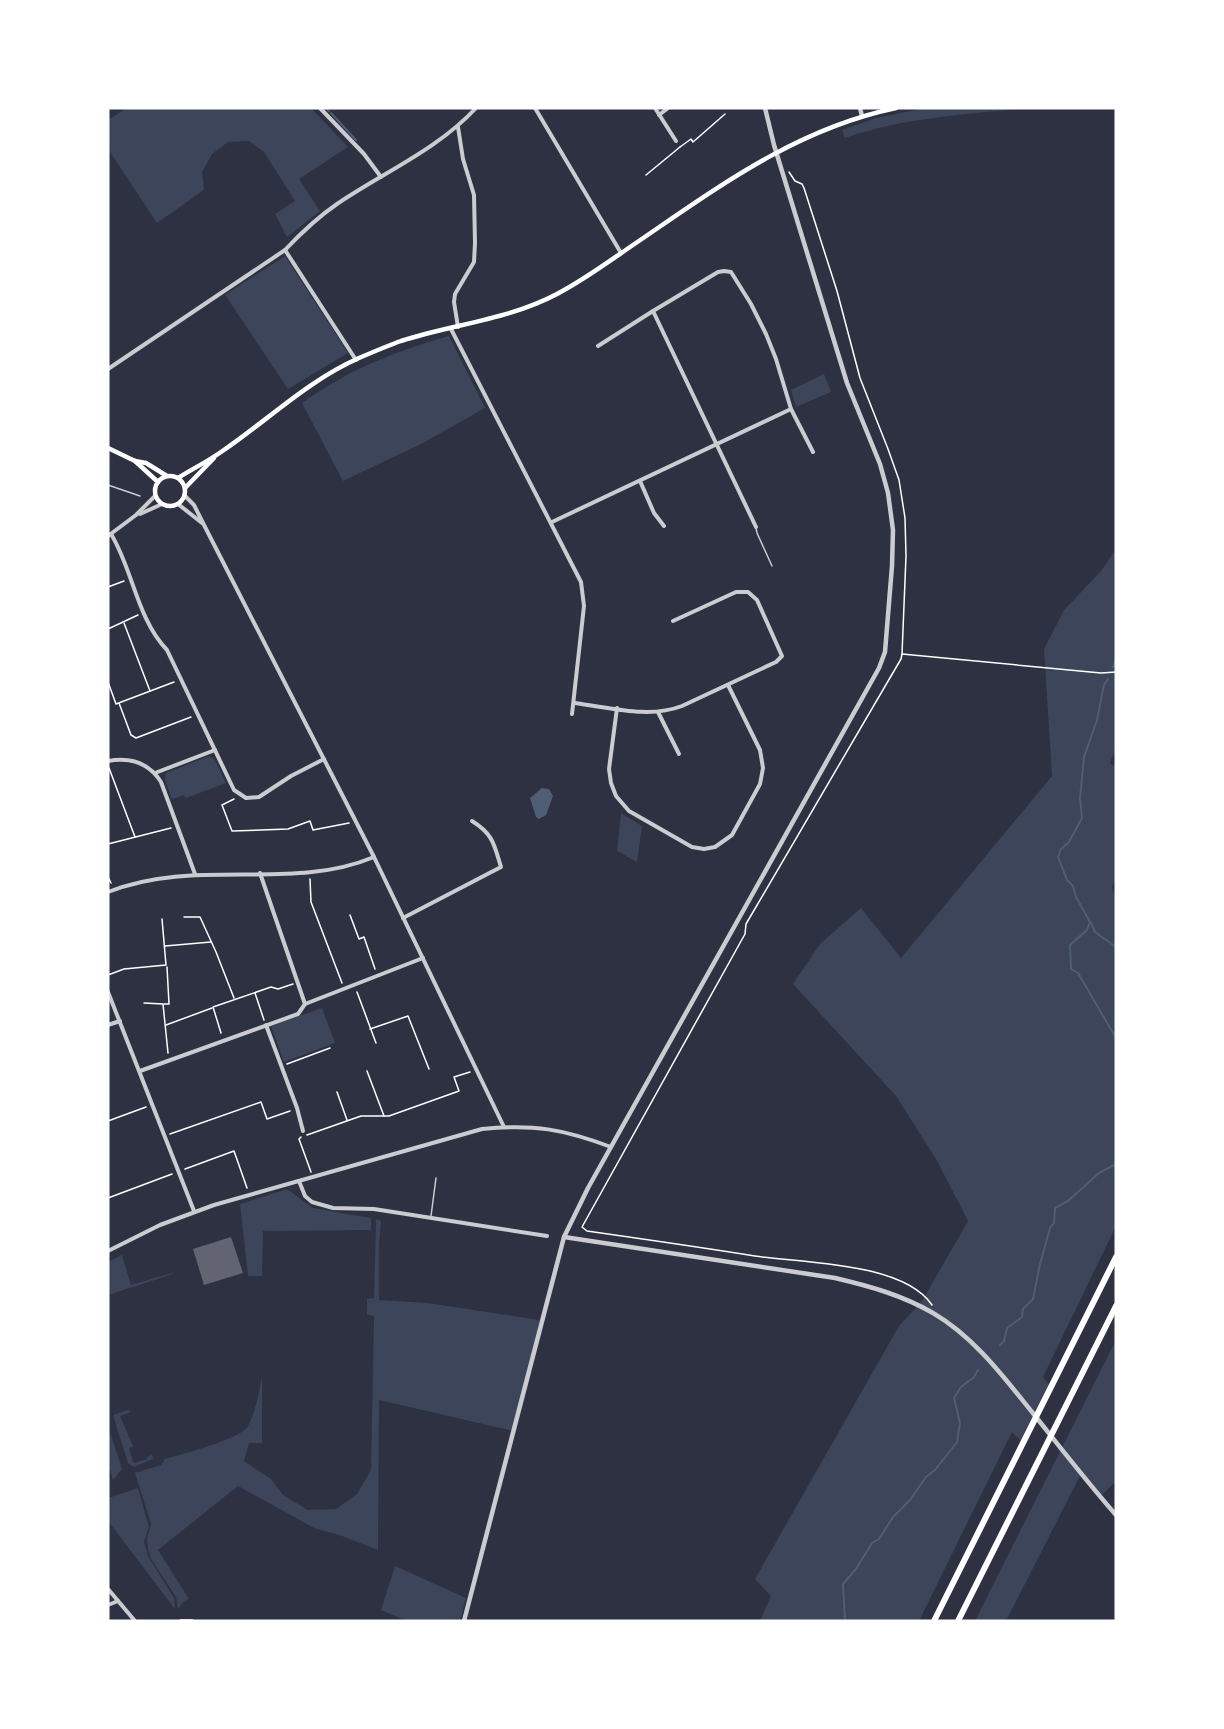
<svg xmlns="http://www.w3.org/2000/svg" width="1224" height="1729" viewBox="0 0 1224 1729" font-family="'Golos Text',sans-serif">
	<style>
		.green { fill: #3c4559 }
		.water { fill: #4f5d75 }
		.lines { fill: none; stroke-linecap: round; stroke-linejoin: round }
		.stream { stroke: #4f5d75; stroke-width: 2 }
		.building { fill: #626471 }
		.path { stroke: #fff; stroke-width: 1.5 }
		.service { stroke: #caccd0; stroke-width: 1.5 }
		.minor { stroke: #caccd0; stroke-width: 4 }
		.tertiary { stroke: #caccd0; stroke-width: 4.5 }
		.secondary { stroke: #fff; stroke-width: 4.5 }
		.motorway { stroke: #fff; stroke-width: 6 }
	</style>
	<rect width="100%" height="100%" fill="#2d3142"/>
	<g class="green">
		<path d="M127,108H311L348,147L299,179L320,211L287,237L275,214L295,201L264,152L249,141L228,142L212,154L202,172L204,190L157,223L108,149V120Z"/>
		<path d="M926,108H1022C963,115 902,118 845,138L842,130L876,118Z"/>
		<path d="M285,256L348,353L288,389L225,295Z"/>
		<path d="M449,336L485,408L423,443L343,481L302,403C350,369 393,352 449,336Z"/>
		<path d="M824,374L831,392L796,407L791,390Z"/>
		<path d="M1116,549V747L1110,763L1116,768V877L1112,887L1116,901V1226L1043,1377L1051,1387L1023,1443L1012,1432L919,1621H760L771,1596L755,1579L899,1326L922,1301L968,1221L936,1159L896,1096L793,984L820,944L861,908L901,958L1052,776L1044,649L1064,610L1101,571Z"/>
		<path d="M209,756L215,760L226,783L186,798L184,795L172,799L165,780L166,773Z"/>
		<path d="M621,813L642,826L637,862L617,851Z"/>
		<path d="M322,1008L335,1043L284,1062L271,1026Z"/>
		<path d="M287,1189L313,1208L371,1218V1230L263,1231L262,1276H248L240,1204Z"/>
		<path d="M376,1219L381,1221L379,1245V1300L428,1303L540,1320L513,1431L379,1400L378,1550L342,1536L314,1528L238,1486L158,1550L189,1599L184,1601L178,1609L176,1597L151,1559L148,1549L147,1538L151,1524L135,1473L161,1465L165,1459C182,1454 241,1439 248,1426C256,1411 259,1392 262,1376V1443H249L244,1461L271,1479L283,1495L308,1510L336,1509L357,1494L371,1470L374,1316L367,1315V1299L374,1298Z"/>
		<path d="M122,1255L131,1285L172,1273L173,1274L108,1295V1262Z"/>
		<path d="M1116,1340V1481L1100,1497L1081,1474L1006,1621H975Z"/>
		<path d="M128,1410L131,1412L120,1416L133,1446L129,1449L133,1462L135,1463L147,1459V1457L152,1455L153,1459L134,1467L128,1463L113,1415Z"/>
		<path d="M108,1426L122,1469L113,1480L110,1470H108Z"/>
		<path d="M138,1488L149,1527L144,1542L148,1556L174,1598L175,1609L108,1521V1498Z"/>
		<path d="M395,1566L466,1598L460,1621H407L381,1610Z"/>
	</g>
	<path class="water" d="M542,788L549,789L553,796L546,815L539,819L536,817L530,798Z"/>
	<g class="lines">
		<g class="stream">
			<path d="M326,108L329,111"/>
			<path d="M331,113L356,140"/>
			<path d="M1113,667L1116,661"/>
			<path d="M1108,679L1104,685L1097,720L1084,757L1080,798L1082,818L1069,842L1061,849L1058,857L1067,880L1073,886L1076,897L1090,922L1087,930L1070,945L1071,969L1078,973L1116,1038"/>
			<path d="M1091,923L1095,932L1116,947"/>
			<path d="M1000,1345L1004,1341L1007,1328L1022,1317L1023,1309L1033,1299L1040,1264L1050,1228L1054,1223L1055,1208L1068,1201L1099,1173L1116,1164"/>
			<path d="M845,1621L843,1584L856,1569L872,1543L879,1539L893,1517L910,1500L926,1477L935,1470L957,1442L960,1423L954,1398L961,1387L974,1377L978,1370"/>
		</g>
	</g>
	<path class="building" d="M231,1237L243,1273L204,1285L193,1249Z"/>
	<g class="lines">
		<g class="path">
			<path d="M680,147L691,139L693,142L725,114"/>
			<path d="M789,172L795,181L802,184L804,188L837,291L860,378L888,449L899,480L905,518L906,556L902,654L901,659L746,924L745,934L582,1227L587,1231C643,1239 699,1247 755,1256C803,1263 903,1262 932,1305"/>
			<path d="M646,175L680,147"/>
			<path d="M108,587L124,581"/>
			<path d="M124,623L150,691"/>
			<path d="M108,629L138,615"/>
			<path d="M902,654L1101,673L1116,672"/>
			<path d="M108,682L116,704L174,682"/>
			<path d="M119,703L131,735L136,738L191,717"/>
			<path d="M109,768L135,837"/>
			<path d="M234,799L222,805L232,831L288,829L310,821L313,830L349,823"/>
			<path d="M108,844L171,828"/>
			<path d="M108,877L111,883"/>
			<path d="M310,879L311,902L342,983"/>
			<path d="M350,915L359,939L364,937L375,969"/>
			<path d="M184,917H200L216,952L234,998"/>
			<path d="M165,946L211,942"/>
			<path d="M108,975L124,969L166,965L162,919"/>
			<path d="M357,992L376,1043"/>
			<path d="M255,993L264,1020"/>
			<path d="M144,1003L163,1004L168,1053"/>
			<path d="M164,1004H169L167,967"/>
			<path d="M166,1025L212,1008"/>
			<path d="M370,1029L408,1016L429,1069"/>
			<path d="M221,1033L213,1007L271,987L278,989L293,984"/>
			<path d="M287,1064L330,1048"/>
			<path d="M367,1071L384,1116"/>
			<path d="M337,1092L347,1120"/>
			<path d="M108,1121L146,1107"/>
			<path d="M170,1134L261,1102L267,1119L290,1111"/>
			<path d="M307,1135L361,1116H389L459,1091L454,1077L470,1072"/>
			<path d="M301,1137L299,1139L311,1172"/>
			<path d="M185,1169L234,1151L247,1188"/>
			<path d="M108,1198L172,1174"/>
		</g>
		<g class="service">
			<path d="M108,485L140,496"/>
			<path d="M756,528L757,533L772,566"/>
			<path d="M431,1216L436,1178"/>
		</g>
		<g class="minor">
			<path d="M320,108L364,154L381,177"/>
			<path d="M535,108L621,253"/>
			<path d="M655,108L676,141"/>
			<path d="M659,115L668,108"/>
			<path d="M285,250L356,360"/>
			<path d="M653,311L756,527"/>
			<path d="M458,327L454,302L455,294L474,262L475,243L474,195L463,159L458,127"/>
			<path d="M451,329L581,582L584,606L572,714"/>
			<path d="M598,346L653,311L718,272L724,271L731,272L751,304L766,334L776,359L791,409L813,452"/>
			<path d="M108,369L285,250C301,233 318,217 337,204C384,172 437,150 476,108"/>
			<path d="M640,481L654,513L664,526"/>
			<path d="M184,495L194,505L203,523L374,857L504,1127"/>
			<path d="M178,504L202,523"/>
			<path d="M140,514L162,504"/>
			<path d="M552,522L791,409"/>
			<path d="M111,534C133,570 137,619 167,650L234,790L246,798L259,797L291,776L324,759"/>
			<path d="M108,536L136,515L155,496"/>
			<path d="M574,703C609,707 648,719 682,706L776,662L782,656L757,600L748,592H736L673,621"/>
			<path d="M617,708L609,769L611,783L616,796L629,811L692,847L704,849L715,847L732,835L760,784L763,768L760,750L728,685"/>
			<path d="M658,712L679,754"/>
			<path d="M108,761C130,757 149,763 161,782L195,874"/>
			<path d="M155,773L215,750"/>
			<path d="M260,873L305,1004"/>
			<path d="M108,892C196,857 291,892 374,857"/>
			<path d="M403,918L501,867C494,844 493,834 472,821"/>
			<path d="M108,992L194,1211"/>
			<path d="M108,1025L120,1021"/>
			<path d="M266,1025L297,1108L303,1131"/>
			<path d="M140,1071L298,1014L305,1004L423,958"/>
			<path d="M299,1181L305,1196L312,1202L333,1208L374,1209L547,1236"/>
			<path d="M108,1251L160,1225L214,1205L482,1129C534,1124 563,1129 611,1147"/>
			<path d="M108,1589L135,1621"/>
			<path d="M108,1605L118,1601"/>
			<path d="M181,1621H192"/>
		</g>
		<g class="tertiary">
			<path d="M860,108L862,116"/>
			<path d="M564,1237L835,1278C869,1286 902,1295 933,1313C974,1337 1003,1376 1032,1412C1060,1447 1087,1482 1116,1515"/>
			<path d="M464,1621L564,1237L588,1188L879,668L885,652L892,566L893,530L888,493L880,464L847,383L774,145L765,108"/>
		</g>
		<g class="secondary">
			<path d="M108,448L135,461L146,463L167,476"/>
			<path d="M135,461L158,482"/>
			<circle cx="170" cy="491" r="15"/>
			<path d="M178,478C192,469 207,462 221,452C267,421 307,381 359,358C373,352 387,346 401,341C453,324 508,320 557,294C584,280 608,262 633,245C717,188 795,129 896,108"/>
			<path d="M185,488L214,458"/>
		</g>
		<g class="motorway">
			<path d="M934,1621L1116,1257"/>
			<path d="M958,1621L1116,1306"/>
		</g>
	</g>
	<rect width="1224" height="1729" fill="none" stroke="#ffffff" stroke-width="219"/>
</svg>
